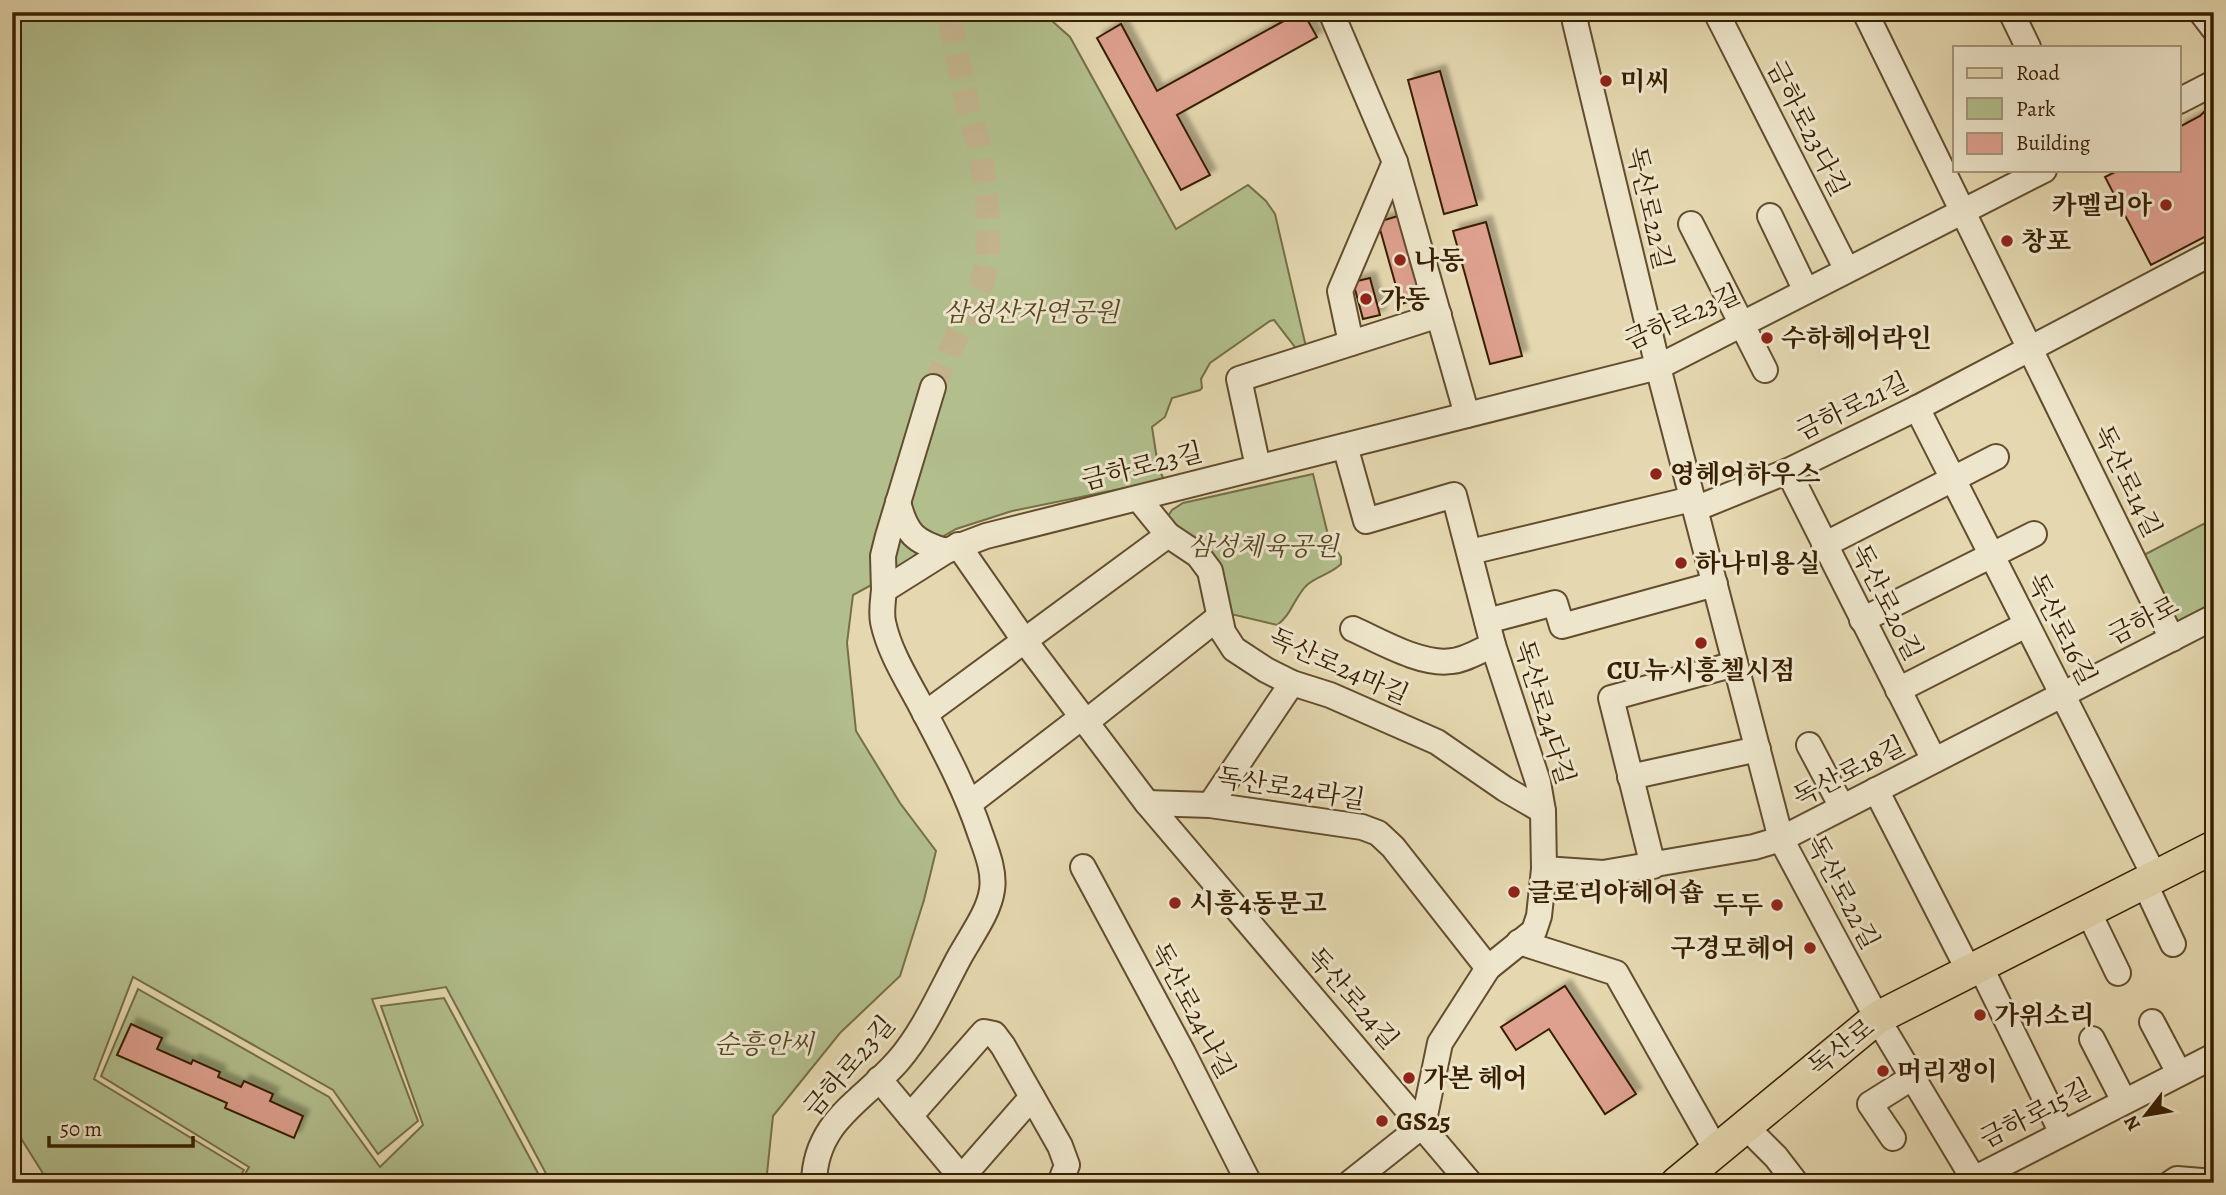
<svg xmlns="http://www.w3.org/2000/svg" width="2226" height="1195" viewBox="0 0 2226 1195" font-family="Alegreya,'Noto Serif KR',serif">
	<style>
		.green { fill: #b2bf8d; stroke: #756f47; stroke-width: 2 }
		.building { fill: #dea18f; stroke: #381f01; stroke-width: 2; filter: url(#shadow) }
		.lines { fill: none; stroke-linecap: round; stroke-linejoin: round }
		.minor-tunnel { stroke: #c2b38d; stroke-width: 24; stroke-dasharray: 24 12; stroke-linecap: butt }
		.minor-casing { stroke: #634d2d; stroke-width: 28 }
		.major-casing { stroke: #381f01; stroke-width: 35 }
		.minor { stroke: #eee6cc; stroke-width: 24 }
		.major { stroke: #e5d8b0; stroke-width: 32 }
		.poi-dot { fill: #8f2418; stroke: #eee6cc; stroke-width: 2.5 }
		.labels { text-anchor: middle; stroke-width: 6; stroke-linejoin: round; paint-order: stroke }
		.poi-label { font-size: 26px; font-weight: bold; fill: #381f01; stroke: #eee6cc; text-anchor: start }
		.street-label { font-size: 26px; fill: #381f01; stroke: #eee6cc }
		.park-label { font-size: 26px; font-style: italic; fill: #564724; stroke: #eee6cc }
	</style>
	<defs>
		<filter id="shadow"><feDropShadow dx="6" dy="-6" stdDeviation="2" flood-color="#0004"/></filter>
	</defs>
	<rect width="100%" height="100%" fill="#e5d8b0"/>
	<filter id="stains"><feTurbulence type="fractalNoise" baseFrequency=".00286" numOctaves="4"/><feColorMatrix values="0 0 0 0 .2 0 0 0 0 .09 0 0 0 0 .02 0 0 0 .5 -.17"/></filter>
	<radialGradient id="worn" r=".72"><stop offset=".6" stop-color="#630" stop-opacity="0"/><stop offset="1" stop-color="#630" stop-opacity=".3"/></radialGradient>
	<g class="green">
		<path d="M12,12H1042L1070,37L1176,229L1248,185L1266,201L1275,214L1306,347L1298,351L1274,320L1270,321L1210,363L1201,379L1202,388L1200,390L1172,398L1165,417L1152,427L1158,466L1164,480L1012,511L956,529L920,550L901,569L853,595L847,643L856,731L900,803L936,851L924,900L900,976L840,1033L773,1116L766,1183H551L446,987L372,999L418,1121L378,1154L333,1090L133,977L94,1079L244,1170L236,1183H49L12,1124Z"/>
		<path d="M1313,474L1329,539L1341,557V564C1331,574 1317,576 1307,585C1295,596 1291,616 1277,625L1218,611L1214,586L1168,516L1172,510L1183,503Z"/>
		<path d="M2211,520L2214,525V611L2180,626L2171,617L2140,557Z"/>
		<path d="M138,989L329,1097L380,1167L423,1125L381,1006L444,998L540,1177L531,1183H240L249,1167L101,1076Z"/>
	</g>
	<g class="building">
		<path d="M1300,12H1303L1317,37L1177,115L1210,175L1181,190L1097,38L1121,24L1157,91Z"/>
		<path d="M1440,71L1477,205L1444,214L1408,80Z"/>
		<path d="M2208,108H2214V232L2151,265L2105,177L2119,170H2179V127L2200,116Z"/>
		<path d="M1398,216L1422,298L1401,304L1378,222Z"/>
		<path d="M1486,222L1522,356L1490,364L1453,231Z"/>
		<path d="M1370,278L1380,315L1363,319L1353,282Z"/>
		<path d="M1565,986L1636,1094L1605,1114L1549,1029L1516,1050L1501,1027Z"/>
		<path d="M131,1024L162,1038L157,1049L191,1064L193,1060L220,1072L218,1077L241,1087L244,1081L273,1094L270,1101L303,1116L294,1138L225,1108L227,1103L117,1055Z"/>
	</g>
	<g class="lines">
		<path class="minor-tunnel" d="M933,387L982,283L988,257L987,196L979,145L967,104L948,12"/>
		<g class="minor-casing">
			<g id="minor">
				<path d="M1331,12L1395,162L1467,415"/>
				<path d="M1579,12L1575,22L1658,367L1781,839L1877,1018L1976,1183"/>
				<path d="M1716,12L1847,270"/>
				<path d="M1865,12L2172,639"/>
				<path d="M2011,12L2028,47"/>
				<path d="M2201,12L2214,29"/>
				<path d="M2179,101L2214,83"/>
				<path d="M1770,216L1806,291"/>
				<path d="M1691,224L1765,370"/>
				<path d="M1351,343L1340,291L1395,162"/>
				<path d="M1917,408L2155,877"/>
				<path d="M1345,446L1366,521L1454,495L1493,645L1538,782L1543,811L1544,869L1539,916L1534,931L1488,968L1440,1043L1423,1125L1350,1183"/>
				<path d="M1258,467L1239,379L1439,315"/>
				<path d="M1788,471L1934,760"/>
				<path d="M1138,498L1168,535L1198,555L1210,571L1223,632L1234,649L1266,670L1292,683L1330,695L1437,742L1505,789L1543,811"/>
				<path d="M898,502C906,534 915,542 946,551"/>
				<path d="M1695,509L1788,471L1917,408L2214,252"/>
				<path d="M958,545L1024,640L1147,803L1470,1183"/>
				<path d="M1824,545L1996,457"/>
				<path d="M1470,552L1692,499"/>
				<path d="M884,590L883,556L888,536L933,387"/>
				<path d="M1862,620L2034,534"/>
				<path d="M1487,621L1555,603L1562,626L1715,584"/>
				<path d="M1353,629C1380,641 1422,666 1452,661C1465,660 1481,650 1493,645"/>
				<path d="M1898,690L2026,625"/>
				<path d="M925,714L1168,535"/>
				<path d="M1086,722L1219,617"/>
				<path d="M1809,745L1842,807"/>
				<path d="M1630,777L1758,749"/>
				<path d="M1876,790L1969,971"/>
				<path d="M970,803L1082,717"/>
				<path d="M1147,803L1210,805L1362,827L1378,833L1393,847L1488,968"/>
				<path d="M1210,805L1292,683"/>
				<path d="M1653,866L1611,698L1735,664"/>
				<path d="M1083,867L1183,1053L1249,1183"/>
				<path d="M1544,869L1603,873L1754,847L1781,839L2214,617"/>
				<path d="M2144,882L2173,944"/>
				<path d="M2088,911L2118,973"/>
				<path d="M1519,942L1616,973L1716,1150"/>
				<path d="M1980,966L2062,1133"/>
				<path d="M2152,1022L2179,1073"/>
				<path d="M2092,1039L2124,1101"/>
				<path d="M879,1079L966,1183"/>
				<path d="M910,1116L984,1032L994,1034L1003,1046L1060,1146L1067,1165L1060,1183"/>
				<path d="M1745,1126L1776,1157L1796,1183"/>
				<path d="M1893,1138L1870,1104L1913,1077"/>
				<path d="M814,1183C815,1121 862,1102 898,1061C924,1031 941,991 960,956C971,936 989,912 992,890C995,871 986,850 980,833C965,788 942,746 920,704C906,678 889,651 883,622C881,612 883,600 884,590L946,551L986,536L1658,367L2044,170"/>
				<path d="M953,1183L962,1177L1032,1097"/>
				<path d="M1966,1183L2214,1056"/>
				<path d="M2171,1183L2177,1179L2214,1182"/>
			</g>
		</g>
		<g class="major-casing">
			<path id="major" d="M1677,1183L1877,1018L2214,847"/>
		</g>
		<use href="#minor" class="minor"/>
		<use href="#major" class="major"/>
	</g>
	<g class="poi-dot">
		<circle cx="1606" cy="81" r="7"/>
		<circle cx="2166" cy="205" r="7"/>
		<circle cx="2007" cy="241" r="7"/>
		<circle cx="1400" cy="260" r="7"/>
		<circle cx="1366" cy="299" r="7"/>
		<circle cx="1767" cy="338" r="7"/>
		<circle cx="1656" cy="474" r="7"/>
		<circle cx="1681" cy="563" r="7"/>
		<circle cx="1701" cy="643" r="7"/>
		<circle cx="1514" cy="892" r="7"/>
		<circle cx="1175" cy="903" r="7"/>
		<circle cx="1777" cy="905" r="7"/>
		<circle cx="1810" cy="948" r="7"/>
		<circle cx="1980" cy="1015" r="7"/>
		<circle cx="1883" cy="1071" r="7"/>
		<circle cx="1409" cy="1078" r="7"/>
		<circle cx="1382" cy="1121" r="7"/>
	</g>
	<g class="labels">
		<g class="poi-label">
			<text x="1620" y="90">미씨</text>
			<text x="2152" y="214" text-anchor="end">카멜리아</text>
			<text x="2021" y="250">창포</text>
			<text x="1414" y="269">나동</text>
			<text x="1380" y="308">가동</text>
			<text x="1781" y="347">수하헤어라인</text>
			<text x="1670" y="483">영헤어하우스</text>
			<text x="1695" y="572">하나미용실</text>
			<text x="1701" y="679" text-anchor="middle">CU 뉴시흥첼시점</text>
			<text x="1528" y="901">글로리아헤어숍</text>
			<text x="1189" y="912">시흥4동문고</text>
			<text x="1763" y="914" text-anchor="end">두두</text>
			<text x="1796" y="957" text-anchor="end">구경모헤어</text>
			<text x="1994" y="1024">가위소리</text>
			<text x="1897" y="1080">머리쟁이</text>
			<text x="1423" y="1087">가본 헤어</text>
			<text x="1396" y="1130">GS25</text>
		</g>
		<g class="street-label">
			<text transform="translate(1808 128) rotate(63)" y="9">금하로23다길</text>
			<text transform="translate(1650 208) rotate(77)" y="9">독산로22길</text>
			<text transform="translate(1682 317) rotate(-24)" y="9">금하로23길</text>
			<text transform="translate(1852 406) rotate(-26)" y="9">금하로21길</text>
			<text transform="translate(1142 466) rotate(-14)" y="9">금하로23길</text>
			<text transform="translate(2128 481) rotate(64)" y="9">독산로14길</text>
			<text transform="translate(1887 602) rotate(63)" y="9">독산로20길</text>
			<text transform="translate(2143 620) rotate(-27)" y="9">금하로</text>
			<text transform="translate(2062 629) rotate(63)" y="9">독산로16길</text>
			<text transform="translate(1339 666) rotate(24)" y="9">독산로24마길</text>
			<text transform="translate(1545 712) rotate(73)" y="9">독산로24다길</text>
			<text transform="translate(1849 771) rotate(-27)" y="9">독산로18길</text>
			<text transform="translate(1291 788) rotate(9)" y="9">독산로24라길</text>
			<text transform="translate(1843 892) rotate(62)" y="9">독산로22길</text>
			<text transform="translate(1353 998) rotate(49)" y="9">독산로24길</text>
			<text transform="translate(1193 1010) rotate(62)" y="9">독산로24나길</text>
			<text transform="translate(1841 1047) rotate(-38)" y="9">독산로</text>
			<text transform="translate(849 1066) rotate(-49)" y="9">금하로23길</text>
			<text transform="translate(2035 1113) rotate(-27)" y="9">금하로15길</text>
		</g>
		<g class="park-label">
			<text x="1031" y="321">삼성산자연공원</text>
			<text x="1263" y="555">삼성체육공원</text>
			<text x="764" y="1053">순흥안씨</text>
		</g>
	</g>
	<rect width="2226" height="1195" fill="none" stroke="#e5d8b0" stroke-width="42"/>
	<rect x="14" y="14" width="2198" height="1167" fill="none" stroke="#381f01" stroke-width="3.5"/>
	<rect x="21" y="21" width="2184" height="1153" fill="none" stroke="#381f01" stroke-width="2"/>
	<rect x="1953" y="46" width="228" height="126" fill="#eee6cc" stroke="#a5967b" stroke-width="2"/>
	<rect x="1967" y="68" width="35" height="10" fill="#e5d8b0" stroke="#a5967b" stroke-width="2"/>
	<text x="2016" y="80" font-size="21" fill="#381f01">Road</text>
	<rect x="1967" y="98" width="35" height="21" fill="#b2bf8d" stroke="#a5967b" stroke-width="2"/>
	<text x="2016" y="116" font-size="21" fill="#381f01">Park</text>
	<rect x="1967" y="133" width="35" height="21" fill="#dea18f" stroke="#a5967b" stroke-width="2"/>
	<text x="2016" y="150" font-size="21" fill="#381f01">Building</text>
	<g transform="translate(2146 1115) rotate(239)" stroke="#eee6cc" stroke-width="5" paint-order="stroke">
	<path d="M0-5L12 26L0 18L-12 26Z" fill="#381f01"/>
	<text y="-10" font-size="19" font-weight="bold" text-anchor="middle" fill="#381f01">N</text>
	</g>
	<path d="M49 1136v10h144v-10" fill="none" stroke="#381f01" stroke-width="3.5"/>
	<text x="60" y="1136" font-size="21" fill="#381f01" stroke="#eee6cc" stroke-width="5" paint-order="stroke">50 m</text>
	<rect width="100%" height="100%" filter="url(#stains)"/>
	<rect width="100%" height="100%" fill="url(#worn)"/>
</svg>
